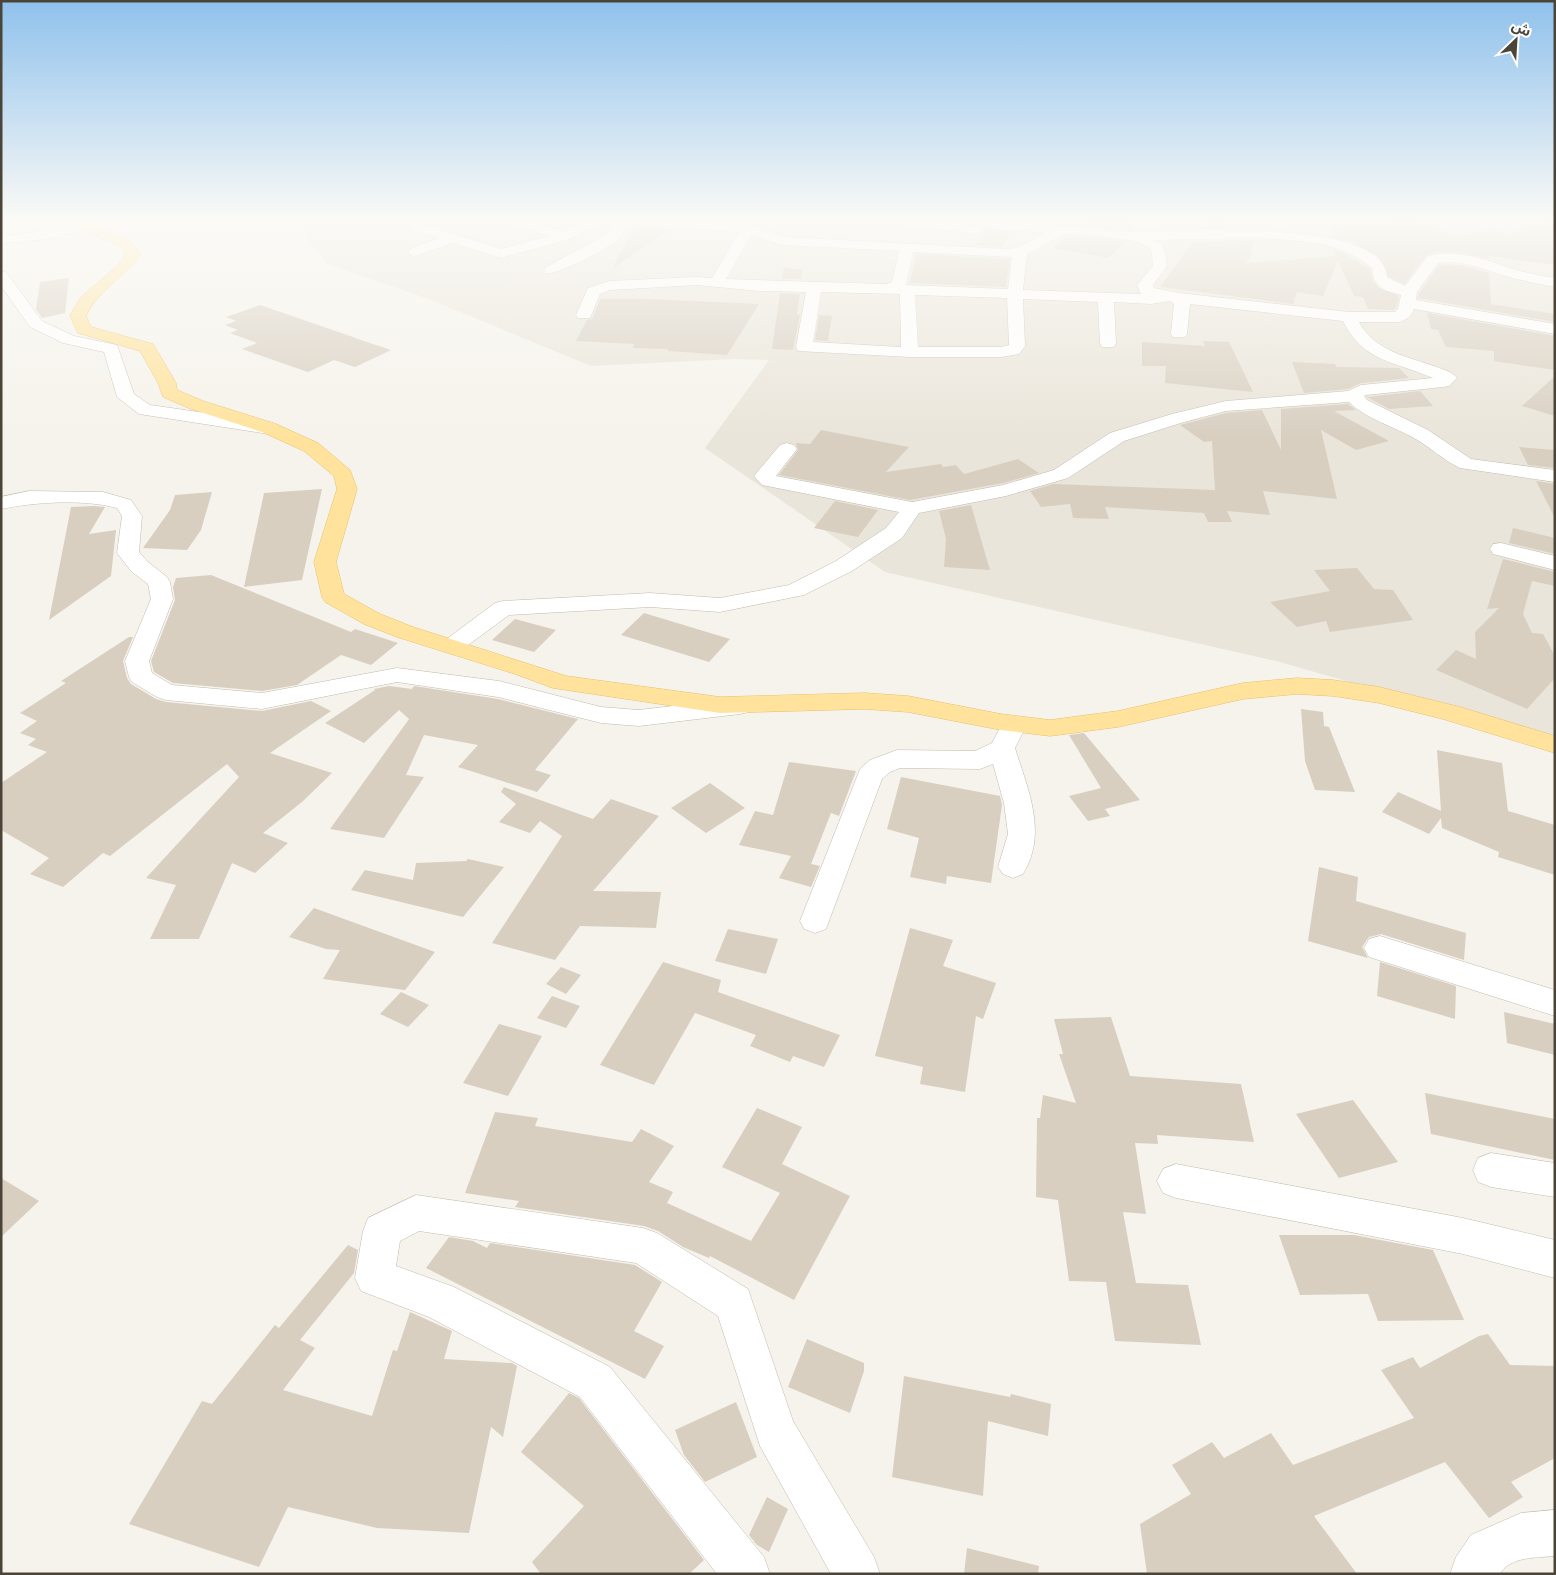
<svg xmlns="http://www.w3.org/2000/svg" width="1556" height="1575" viewBox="0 0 1556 1575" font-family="Overpass,'Noto Sans Arabic',sans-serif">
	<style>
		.residential { fill: #eae5da }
		.building { fill: #d8cfc1 }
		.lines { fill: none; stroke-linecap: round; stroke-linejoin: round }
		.minor-casing { stroke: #c2bbae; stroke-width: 1 }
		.major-casing { stroke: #e6c16a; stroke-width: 1 }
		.minor { fill: #fff; fill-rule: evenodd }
		.major { fill: #ffe39c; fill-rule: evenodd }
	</style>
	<rect width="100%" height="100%" fill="#f6f3ec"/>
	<path class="residential" d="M315,217H1555V741L1280,662L885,572L705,448L769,360L734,359L591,366L431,300L328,264L304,236Z"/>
	<g class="building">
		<path d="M1091,217H1134L1131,230L1081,226Z"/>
		<path d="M1208,217H1214L1232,220L1226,228L1201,229Z"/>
		<path d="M1412,217L1455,236L1493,230L1510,236L1532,222L1541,224L1550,217H1555V265L1489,256V259L1464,253L1440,252L1427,255L1404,284L1388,276L1378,256L1352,242L1330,237L1334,227Z"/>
		<path d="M634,226L671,229L613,268Z"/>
		<path d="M986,228L1003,231L1011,232L1002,247L974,245L986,231Z"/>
		<path d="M1068,236L1107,239L1127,241L1108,258L1053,248Z"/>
		<path d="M1253,240H1256L1250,251L1253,252L1246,263L1336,256L1333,250L1345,254L1370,269L1373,281L1379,288L1399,296L1396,308L1394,310L1368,309L1363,297L1354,296L1338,261L1323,296L1297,292L1293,304L1160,287L1193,242L1206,243L1205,241Z"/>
		<path d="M916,254L1010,259L1006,287L910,283Z"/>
		<path d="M1448,264L1465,266L1489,273L1491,304L1555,314V322L1418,298L1419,293L1439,265Z"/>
		<path d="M784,267L802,270L801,279H782Z"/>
		<path d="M69,278L65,313L42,318L36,309L40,282Z"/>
		<path d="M780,293L800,294L797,314L800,315L793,350L772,349Z"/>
		<path d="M600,299H646L759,304L727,355L668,351V349L633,348L634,344L576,341L587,320L592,319Z"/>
		<path d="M260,305L356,338H355L391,350L355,367L334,360L308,372L242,349L257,343L230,333L238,330L225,325L236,321L226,317Z"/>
		<path d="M1427,313L1555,336V370L1494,361V351L1446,347L1438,330L1431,329Z"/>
		<path d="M819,315L832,316L828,341L815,340Z"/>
		<path d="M1203,341L1229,342L1253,392L1165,383L1166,366H1142V342L1205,346Z"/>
		<path d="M1292,362L1335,364L1336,367L1399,368L1409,378L1361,383L1348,389L1304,393Z"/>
		<path d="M1555,376V416L1522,406Z"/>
		<path d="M1420,391L1433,406L1389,409L1367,397Z"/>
		<path d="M1348,404L1356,410L1334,411L1389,441L1356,450L1321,430L1337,499L1263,491L1270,515L1227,511L1232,522H1208L1204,513L1105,507L1109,519L1073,518L1070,504L1041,507L1030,491L1053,484L1215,490L1212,441L1204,442L1180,425L1226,413L1262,410L1281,450V409Z"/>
		<path d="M821,430L909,447L886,472L941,464L943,467L956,465L964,474L1018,459L1039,473L1003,483L910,500L779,475L798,450L796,443L810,444Z"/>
		<path d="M1519,447L1555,450V468L1528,465Z"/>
		<path d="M1536,481L1555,484V518Z"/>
		<path d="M322,489L302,580L244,587L264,493Z"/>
		<path d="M212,492L201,530L187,550L143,548L170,510L175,495Z"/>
		<path d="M835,501L878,510L858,537L814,528Z"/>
		<path d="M971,505L990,570L944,567L946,539L939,511Z"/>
		<path d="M94,506L105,507L89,534L116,530L111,576L49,620L71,507Z"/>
		<path d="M1513,528L1555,538V554L1509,543Z"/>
		<path d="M1503,559L1555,572V586L1532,581L1523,614L1532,633L1543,634L1555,656V678L1527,709L1436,670L1456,650L1476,659L1475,632L1499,608L1487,609Z"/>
		<path d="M1357,568L1374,589L1393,590L1413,620L1330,632L1326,621L1297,627L1270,602L1330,591L1314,570Z"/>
		<path d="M211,575L351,632L355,629L398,643L371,665L341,655L297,685L262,691L173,683L154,672L151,661L175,600L173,587L176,578Z"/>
		<path d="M644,613L730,639L709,662L621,635Z"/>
		<path d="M515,619L556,630L534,652L492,640Z"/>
		<path d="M129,637H133L123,661L127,678L131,684L156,699L166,702L262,711L311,701L331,711L270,753L332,773L302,802L263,833L288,843L255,873L232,863L199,939H150L176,885L146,878L239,777L227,764L110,856L103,853L63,887L30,874L49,858L1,830V783L47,752L28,745L36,739L20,733L37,721L20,713L66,683L61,681Z"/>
		<path d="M389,686L412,689L414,686L498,699L578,719L535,770L551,775L537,792L458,767L478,745L424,735L406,775L424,777L384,838L330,829L409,719L399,710L364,743L325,723L375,690L374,689Z"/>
		<path d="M1301,709L1323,712L1324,726L1329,727L1355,792L1315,790L1305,761Z"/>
		<path d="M1084,733L1140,800L1105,809L1110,816L1088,821L1069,796L1101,788L1069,735Z"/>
		<path d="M1437,750L1502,763L1508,811L1555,825V875L1498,857L1499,852L1442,828L1441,818L1429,834L1382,812L1398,792L1441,811Z"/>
		<path d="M789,762L856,771L839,816L831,813L811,864L820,866L811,887L779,878L791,856L739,845L755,811L773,815Z"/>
		<path d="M901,777L1000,796L1002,805L991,883L947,876L946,884L910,877L919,838L887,829Z"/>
		<path d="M710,783L745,808L706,833L671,808Z"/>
		<path d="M504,787L593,819L611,799L659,816L593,891L661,892L656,928L580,926L555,960L492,943L562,836L540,821L530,833L499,822L516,804L501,792Z"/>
		<path d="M468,859L504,867L463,917L351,890L365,870L413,880L416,863L466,861Z"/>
		<path d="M1319,867L1358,877L1356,901L1466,933L1464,960L1381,934L1369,937L1362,947L1368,958L1308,941Z"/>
		<path d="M314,908L435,952L405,990L323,979L340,950L326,949L289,937Z"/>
		<path d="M910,928L953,940L943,966L996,983L983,1019L976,1016L965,1092L920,1084L923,1067L875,1056Z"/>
		<path d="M728,929L778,939L766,974L715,961Z"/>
		<path d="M663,962L721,980L718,992L840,1035L824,1067L793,1056L790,1062L750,1046L756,1035L695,1013L654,1085L600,1065Z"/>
		<path d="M1380,962L1456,986L1455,1019L1377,996Z"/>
		<path d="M561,967L581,975L566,994L546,984Z"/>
		<path d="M401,992L429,1005L408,1027L380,1014Z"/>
		<path d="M552,996L580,1006L566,1028L537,1018Z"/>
		<path d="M1504,1012L1555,1024V1055L1507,1043Z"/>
		<path d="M1111,1017L1130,1076L1241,1084L1254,1142L1157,1135L1158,1144L1135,1143L1146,1214L1123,1212L1136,1283L1188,1285L1201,1345L1115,1341L1106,1282L1069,1281L1058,1200L1036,1197L1037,1118H1040L1043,1095L1076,1103L1059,1054H1063L1054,1019Z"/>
		<path d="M499,1024L542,1036L508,1096L463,1083Z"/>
		<path d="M1425,1093L1555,1119V1160L1431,1134Z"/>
		<path d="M1353,1100L1398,1162L1339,1178L1296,1114Z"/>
		<path d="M757,1108L802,1127L782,1164L850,1196L794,1300L710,1256L709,1258L683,1247L658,1231L644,1226L515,1207L519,1201L465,1193L495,1112L538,1118L535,1126L632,1142L641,1129L674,1146L649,1182L673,1192L667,1203L751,1241L780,1193L722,1167Z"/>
		<path d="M1,1178L39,1201L1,1237Z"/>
		<path d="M1279,1235H1354L1433,1250L1464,1320L1378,1321L1368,1294L1300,1295Z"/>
		<path d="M449,1237L473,1241L487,1248L490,1243L635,1265L662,1282L634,1331L664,1346L645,1379L426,1268Z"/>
		<path d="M348,1245L358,1250L354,1273L300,1340L315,1348L283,1390L372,1416L393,1350L397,1351L410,1312L452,1331L444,1359L512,1363L517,1366L503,1437L491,1427L469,1533L377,1528L288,1507L259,1567L129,1524L202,1401L212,1404L275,1325L279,1328Z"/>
		<path d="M1488,1334L1510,1365L1555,1366V1458L1511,1482L1523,1497L1489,1518L1445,1462L1314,1516L1357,1574H1147L1140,1524L1191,1494L1172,1465L1212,1442L1224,1458L1271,1433L1293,1465L1414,1418L1381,1370L1413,1357L1420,1368L1479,1336Z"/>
		<path d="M807,1339L864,1363V1371L850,1413L788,1387Z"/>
		<path d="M904,1376L1010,1397L1011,1394L1051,1404L1048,1436L988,1421L983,1496L892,1477Z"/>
		<path d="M569,1393L579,1398L704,1560L689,1574H541L532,1562L584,1506L521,1452Z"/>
		<path d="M736,1402L757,1457L705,1482L684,1455L675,1430Z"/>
		<path d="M767,1497L788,1509L769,1552L757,1545L749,1535Z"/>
		<path d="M967,1548L1039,1566L1038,1574H964Z"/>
	</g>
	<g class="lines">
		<g class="minor-casing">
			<g id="minor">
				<path d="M494,217H515L563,232L596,217H614L570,239L501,258L453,243L415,256L410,255L408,252L410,249L439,238L411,229L409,226L411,223L416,222L501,249L549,236L495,220Z"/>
				<path d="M624,217L748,225L785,237L1006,249L1017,248L1046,233L1003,229L957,221L951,217H982L1003,221C1023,223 1044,225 1064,225C1067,225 1071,227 1075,227C1092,229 1110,231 1128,232C1172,233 1384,215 1387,277L1405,286L1428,256C1461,248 1489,262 1520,271C1531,274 1543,276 1555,278V287C1540,284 1524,281 1509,277C1485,270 1464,259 1438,263L1417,292L1416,300L1555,324V334L1414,309C1412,316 1406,320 1399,322H1359C1374,351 1408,357 1437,367C1444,370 1453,372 1457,378L1449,386L1443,387L1366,395L1364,396L1367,400L1428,430L1471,459L1555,470V482L1460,468C1443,460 1430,447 1414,438C1393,426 1366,419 1349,402L1226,411L1184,422L1124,441L1068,478L1006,496L919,513L902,538L852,571L804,595L720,612L650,607L509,615L460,651L452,653L444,651L440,646L444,641L495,603L503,601L650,593L720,598L789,585L836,561L886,528L899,512L762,485L754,476L780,445L787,443L794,445L797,449L776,476L912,502L1003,485L1054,470L1110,433L1172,414L1226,401L1348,391L1361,385L1433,378C1397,362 1362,362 1343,321L1190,304L1187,334L1185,337H1173L1171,334L1174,304L1170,301L1151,304L1114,302L1116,343L1114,347H1102L1100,343L1098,302L1023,299L1025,346L1019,354L1001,357H910L798,351L796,347L806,292L759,291L697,285L610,290L600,294L590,318H578L576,315L588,288L609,281L697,277L712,278L739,232L630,224C625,228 623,235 618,240C609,248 556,276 546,273L544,270L546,267L608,234L618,219ZM1064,234C1086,236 1130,235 1148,247C1153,250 1152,260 1153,266L1137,285L1141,294L1023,290L1027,254ZM751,235L783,245L899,251L892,282L886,284L726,279ZM1252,238C1292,240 1340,240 1372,268C1374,288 1383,290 1401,295L1398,309L1395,312H1349L1179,293L1154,288L1153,285L1167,266C1166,256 1165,244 1154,240ZM913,252L1012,257L1008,289L906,285ZM821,292L900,294L901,347L813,342ZM915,295L1007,298L1009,345L1001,347H918Z"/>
				<path d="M866,217H908L977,226L984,230L977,234L872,221Z"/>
				<path d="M84,222L91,226L89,229L53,238L1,244V236L53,230Z"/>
				<path d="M1,271L6,272L42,321L74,336L117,345L134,394L150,405L269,422L276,424L278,428L276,432L269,434L139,414L117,397L104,352L63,343L30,327L1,286Z"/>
				<path d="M29,491L103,492L131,500L142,516L139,552L148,562L167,577L170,582L173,599L149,661L152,673L172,685L262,693L397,668L499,681L601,707L639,710L740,698L749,700L753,706L749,712L740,714L639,726L601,723L498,697L397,682L262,709L166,700L157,697L132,682L129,677L125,661L151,599L148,584L132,572L117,553L122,516L117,508C84,499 35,502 1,509V497Z"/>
				<path d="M1501,543L1555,556V570L1493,554L1490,549L1493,544Z"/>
				<path d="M1010,724L1019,726L1023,732L1015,748C1028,790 1048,833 1023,874L1013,878L1003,874L998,867L1008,834L1004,803L993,764L980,769L900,768L890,772L882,779L826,929L815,933L804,929L800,921L860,769L870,760L897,750L975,751L992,743L1001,726Z"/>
				<path d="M1380,936L1555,990V1016L1369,957L1364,948L1369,939Z"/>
				<path d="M1491,1153L1555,1163V1197L1491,1187L1478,1182L1473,1170L1478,1158Z"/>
				<path d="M1176,1164L1463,1218L1555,1240V1278L1463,1254L1176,1198L1163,1193L1157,1181L1163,1169Z"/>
				<path d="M416,1195L643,1228L657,1233L748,1289L793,1421L874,1557L880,1574H831L760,1446L718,1316L636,1263L419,1231L400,1241L396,1266L454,1287L610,1367L764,1557L770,1574H717L580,1397L429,1317L361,1291L355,1278L363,1231L368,1218Z"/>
				<path d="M1555,1510V1556C1537,1558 1510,1556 1500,1574H1450L1456,1557L1471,1535L1521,1513Z"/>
			</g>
		</g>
		<g class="major-casing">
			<path id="major" d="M79,217H93L91,224L129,240L141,254C125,277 97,291 86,316L91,327L153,344L176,383L177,390L203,401L276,424L318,443L350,470L357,489L336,562L344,594L380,614L413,627L566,676L720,697L865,693L908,696L1001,714L1050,720L1118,711L1243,683L1297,678L1333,680L1379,687L1460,707L1555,736V753L1443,719L1379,703L1333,696L1297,694L1243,699L1118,727L1050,736L1001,730L908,712L865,709L720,713L553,688L515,674L397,637L364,624L325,602L322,597L314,562L337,489L334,476L304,451L262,432L191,409L163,397L158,383L140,351L78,333L70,316L80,298L118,265L126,254L119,246L79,229L77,226Z"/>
		</g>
		<use href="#minor" class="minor"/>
		<use href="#major" class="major"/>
	</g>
	<linearGradient id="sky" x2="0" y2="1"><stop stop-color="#8fc1ec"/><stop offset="0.5" stop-color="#fbfaf6"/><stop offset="1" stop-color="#fbfaf6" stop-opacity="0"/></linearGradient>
	<rect width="1556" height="438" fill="url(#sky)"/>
	<rect width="1556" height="1575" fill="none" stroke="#4b4439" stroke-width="5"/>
	<g transform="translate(1516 40) rotate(25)" stroke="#ffffff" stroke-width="4" paint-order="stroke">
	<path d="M0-4L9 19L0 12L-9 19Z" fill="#4b4439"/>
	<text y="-8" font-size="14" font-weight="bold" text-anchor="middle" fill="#4b4439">ش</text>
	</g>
</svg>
